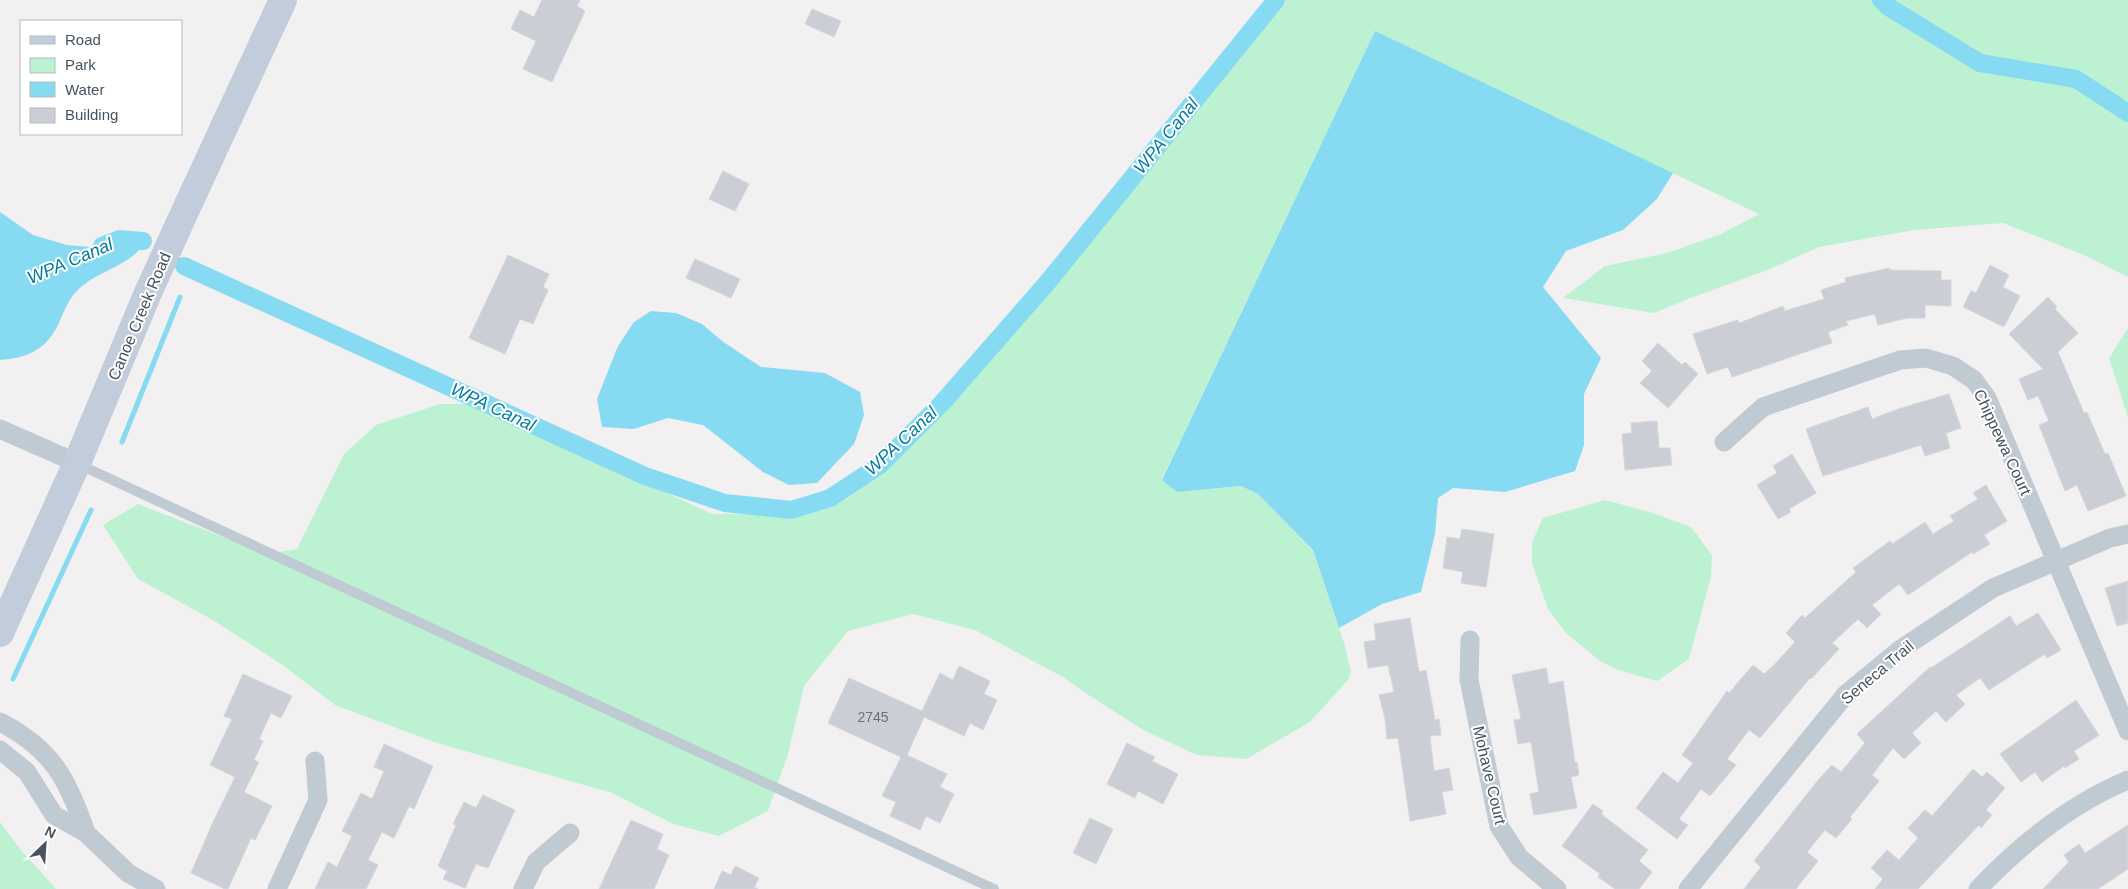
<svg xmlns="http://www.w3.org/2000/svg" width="2128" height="889" viewBox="0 0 2128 889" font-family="Arial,sans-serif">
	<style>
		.green { fill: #bcf2d2 }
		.water { fill: #86dbf2 }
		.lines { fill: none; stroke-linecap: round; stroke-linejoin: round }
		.stream { stroke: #86dbf2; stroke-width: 5 }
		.canal { stroke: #86dbf2; stroke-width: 18 }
		.building { fill: #cbcfd5; stroke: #d3d6dc }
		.service { stroke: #c0cad3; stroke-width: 10 }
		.minor { stroke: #c0cad3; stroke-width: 19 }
		.secondary { stroke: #c1cdda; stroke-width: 28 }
		.labels { text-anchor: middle; stroke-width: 4; stroke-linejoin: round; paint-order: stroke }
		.number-label { font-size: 14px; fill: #67727c }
		.street-label { font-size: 16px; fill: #46535f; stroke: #fff }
		.water-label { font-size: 18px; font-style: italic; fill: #047b9d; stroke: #fff }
	</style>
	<rect width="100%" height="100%" fill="#f2f0f0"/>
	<g class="green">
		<path d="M1278,0H2128V277L2084,255L2003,223L1914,230L1819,247L1770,269L1688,299L1654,313L1563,298L1605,266L1667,253L1721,234L1759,214L1375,32L1162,479L1177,492L1241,486L1258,494L1313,550L1345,646L1351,673L1348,680L1310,722L1246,759L1197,755L1145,731L1087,694L1063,677L975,630L913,614L848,631L804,686L788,754L768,811L719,836L673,824L612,793L437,743L335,705L284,666L213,620L138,579L103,525L138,504L266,554L297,549L344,454L376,425L440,404H477L712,514L810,513L908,449L1100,224Z"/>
		<path d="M2128,328V417L2109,358Z"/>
		<path d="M1605,500L1653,513L1691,527L1712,555L1711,577L1689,659L1657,681L1618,670L1600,661L1566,633L1548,609L1532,563V542L1543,518Z"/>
		<path d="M0,822L20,849L56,889H0Z"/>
	</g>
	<g class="water">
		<path d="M1375,31L1673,173L1657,199L1623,230L1566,251L1543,287L1601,358L1584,394V445L1575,471L1505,492L1453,488L1438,498L1435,534L1421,592L1382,604L1339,628L1313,550L1258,494L1241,486L1177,492L1162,480Z"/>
		<path d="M0,212L33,235L67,245L90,247L102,244L113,235L142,247C124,268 100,270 81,287C68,298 64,312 57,327C44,351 26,358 0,360Z"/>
		<path d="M651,311L676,313L702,324L722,341L761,367L825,373L860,392L864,415L854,444L817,483L789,485L763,472L703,425L668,418L634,429L602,427L597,399L618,346L634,322Z"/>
	</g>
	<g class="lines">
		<g class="stream">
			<path d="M122,442L180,297"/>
			<path d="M13,679L91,510"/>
		</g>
		<g class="canal">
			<path d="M1881,0L1887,6L1980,63L2076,79L2128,113"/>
			<path d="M102,246L120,239L143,241"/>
			<path d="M184,266L645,476L725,503L791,510L830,498L880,465L942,403L1047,283L1276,0"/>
		</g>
	</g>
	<g class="building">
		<path d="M542,0H580L577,6L585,11L552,82L523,69L536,41L511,29L520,10L534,17Z"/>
		<path d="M812,9L841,21L834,37L805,24Z"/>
		<path d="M723,171L749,184L735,211L709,199Z"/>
		<path d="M508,255L549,274L543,287L548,290L533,324L520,319L505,354L469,338Z"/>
		<path d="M695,259L740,279L731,298L686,278Z"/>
		<path d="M1990,265L2009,275L2003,287L2020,296L2004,327L1963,307L1971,291L1976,293Z"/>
		<path d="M1889,268L1890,270L1941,271V280H1951V306L1925,305V318H1907L1878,325L1875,314L1846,321L1848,325L1828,332L1832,343L1732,377L1728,367L1707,374L1693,334L1738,320L1739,323L1783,306L1785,311L1824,299L1821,290L1846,282L1845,278Z"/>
		<path d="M2048,297L2057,307L2055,309L2078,333L2058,352L2084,413L2087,412L2105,454L2108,453L2126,496L2088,511L2077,485L2065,491L2039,425L2049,421L2038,396L2028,400L2019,379L2043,369L2009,334Z"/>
		<path d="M1658,343L1682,365L1685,362L1698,374L1668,408L1640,383L1652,371L1642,361Z"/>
		<path d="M1949,394L1961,428L1946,433L1950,448L1925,456L1921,445L1823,476L1806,429L1868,407L1872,419L1898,409Z"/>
		<path d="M1657,421L1659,448H1670L1672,465L1625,470L1622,434L1632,433L1631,423Z"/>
		<path d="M1792,454L1816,493L1789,509L1791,512L1778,519L1757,485L1777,473L1773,466Z"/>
		<path d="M1986,485L2007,521L1984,535L1990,544L1973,554L1972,552L1908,595L1899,584L1872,605L1881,614L1867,628L1858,619L1832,643L1839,649L1811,679L1810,678L1760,738L1749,730L1727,759L1736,765L1710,796L1701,789L1679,819L1688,825L1677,839L1636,808L1663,772L1678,783L1693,763L1682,755L1727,691L1729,693L1753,665L1764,674L1775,664L1795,642L1786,633L1802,615L1805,618L1856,572L1853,568L1890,541L1892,544L1925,522L1933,534L1954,521L1950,516L1978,499L1973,493Z"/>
		<path d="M1462,529L1494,534L1486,587L1461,583L1463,572L1443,568L1447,537L1460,539Z"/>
		<path d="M2128,581V623L2117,626L2105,588Z"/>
		<path d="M2038,613L2061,650L2047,658L2045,654L1989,690L1980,678L1956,695L1965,704L1946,722L1936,711L1912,733L1921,743L1904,759L1893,748L1872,775L1879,781L1850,817L1852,819L1836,838L1825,830L1807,852L1818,861L1796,889H1744L1761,867L1754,861L1819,779L1832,765L1841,772L1865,743L1857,734L1930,667L1931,668L2010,616L2016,626Z"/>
		<path d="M1410,618L1419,672L1426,670L1435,720L1439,719L1441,735L1430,736L1434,771L1449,768L1453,790L1442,792L1446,814L1410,821L1398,738L1387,739L1385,719L1379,695L1394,692L1388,665L1368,668L1364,642L1376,640L1374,624Z"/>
		<path d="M959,666L990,681L984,694L997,700L983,730L970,723L964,736L924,717L907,755L947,774L940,787L954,794L940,823L926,816L920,830L890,816L896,802L882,796L901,757L828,723L849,678L922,711L940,673L953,680Z"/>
		<path d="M1546,668L1549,684L1563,681L1575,763L1577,762L1579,775L1571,777L1577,808L1534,815L1530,794L1539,792L1531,742L1518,744L1514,720L1521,719L1512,675Z"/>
		<path d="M243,674L292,696L281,718L271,713L259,739L263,741L254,760L259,762L244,792L272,806L255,840L251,838L228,889H225L191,873L214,820L235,777L210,765L232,719L224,716Z"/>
		<path d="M2076,700L2099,735L2074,751L2079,759L2065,768L2064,766L2042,782L2035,772L2021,782L2000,754Z"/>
		<path d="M1127,743L1155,757L1152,761L1178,774L1163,804L1138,791L1135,798L1107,784Z"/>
		<path d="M384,744L433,766L414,809L409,806L394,838L382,832L368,860L378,865L366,889H315L328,862L337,867L352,836L342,831L361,793L372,799L384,771L374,767Z"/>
		<path d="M1973,769L1982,777L1987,772L2005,788L1986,810L1992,815L1981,828L1979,825L1918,889H1875L1883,879L1871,868L1887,850L1899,860L1918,838L1908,828L1925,810L1932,816Z"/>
		<path d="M483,795L515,810L488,868L476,864L465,888L443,879L447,871L438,866L456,825L453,824L464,802L476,808Z"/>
		<path d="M1593,804L1603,811L1601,814L1648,850L1639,861L1652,872L1639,889H1615L1598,877L1600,874L1562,846Z"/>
		<path d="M1090,818L1113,829L1096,864L1073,853Z"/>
		<path d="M631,820L663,834L657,849L669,855L654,889H599Z"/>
		<path d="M2128,825V869L2098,889H2043L2069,862L2064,855L2079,844L2085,853Z"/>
		<path d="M735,866L759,878L754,887L758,889H714L722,871L731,875Z"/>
	</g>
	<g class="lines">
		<path class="service" d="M78,464L994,889"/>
		<g class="minor">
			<path d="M0,429L77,463"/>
			<path d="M1724,442L1763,407L1900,360L1926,358L1953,366L1974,380L1987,398L2128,731"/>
			<path d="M1470,640L1469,680L1499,826L1519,857L1557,889"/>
			<path d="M0,722C52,749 68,779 86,833"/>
			<path d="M0,750L27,772L54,815L86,833L128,873L156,889"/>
			<path d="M277,889L318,800L315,761"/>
			<path d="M523,889L536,862L570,833"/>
			<path d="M1688,889L1846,694L1898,651L1993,588L2110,538L2128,534"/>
			<path d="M1978,889C2021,844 2070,804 2128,780"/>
		</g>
		<path class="secondary" d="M0,633L77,463L147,295L187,207L283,0"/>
	</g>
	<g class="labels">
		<g class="number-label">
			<text x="873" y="722">2745</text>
		</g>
		<g class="street-label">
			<text transform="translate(139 316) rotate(-67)" y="6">Canoe Creek Road</text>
			<text transform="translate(2003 442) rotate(65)" y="6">Chippewa Court</text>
			<text transform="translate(1877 672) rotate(-40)" y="6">Seneca Trail</text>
			<text transform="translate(1490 775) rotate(77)" y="6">Mohave Court</text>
		</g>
		<g class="water-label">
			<text transform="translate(1166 136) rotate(-51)" y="6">WPA Canal</text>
			<text transform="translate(70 261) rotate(-23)" y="6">WPA Canal</text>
			<text transform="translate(493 407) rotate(25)" y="6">WPA Canal</text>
			<text transform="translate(901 441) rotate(-43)" y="6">WPA Canal</text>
		</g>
	</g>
	<rect x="20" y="20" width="162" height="115" fill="#ffffff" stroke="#b5babf"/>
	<rect x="30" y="36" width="25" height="8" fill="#c1cdda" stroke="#b5babf"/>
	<text x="65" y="45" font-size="15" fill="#46535f">Road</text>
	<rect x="30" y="58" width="25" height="15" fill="#bcf2d2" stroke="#b5babf"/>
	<text x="65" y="70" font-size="15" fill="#46535f">Park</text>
	<rect x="30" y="82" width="25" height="15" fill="#86dbf2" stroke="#b5babf"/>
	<text x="65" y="95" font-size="15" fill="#46535f">Water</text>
	<rect x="30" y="108" width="25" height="15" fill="#cbcfd5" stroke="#b5babf"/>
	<text x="65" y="120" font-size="15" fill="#46535f">Building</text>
	<g transform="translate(45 844) rotate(25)" stroke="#ffffff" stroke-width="4" paint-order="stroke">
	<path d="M0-4L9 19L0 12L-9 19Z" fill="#46535f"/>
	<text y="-8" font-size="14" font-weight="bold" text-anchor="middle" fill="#46535f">N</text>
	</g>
</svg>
